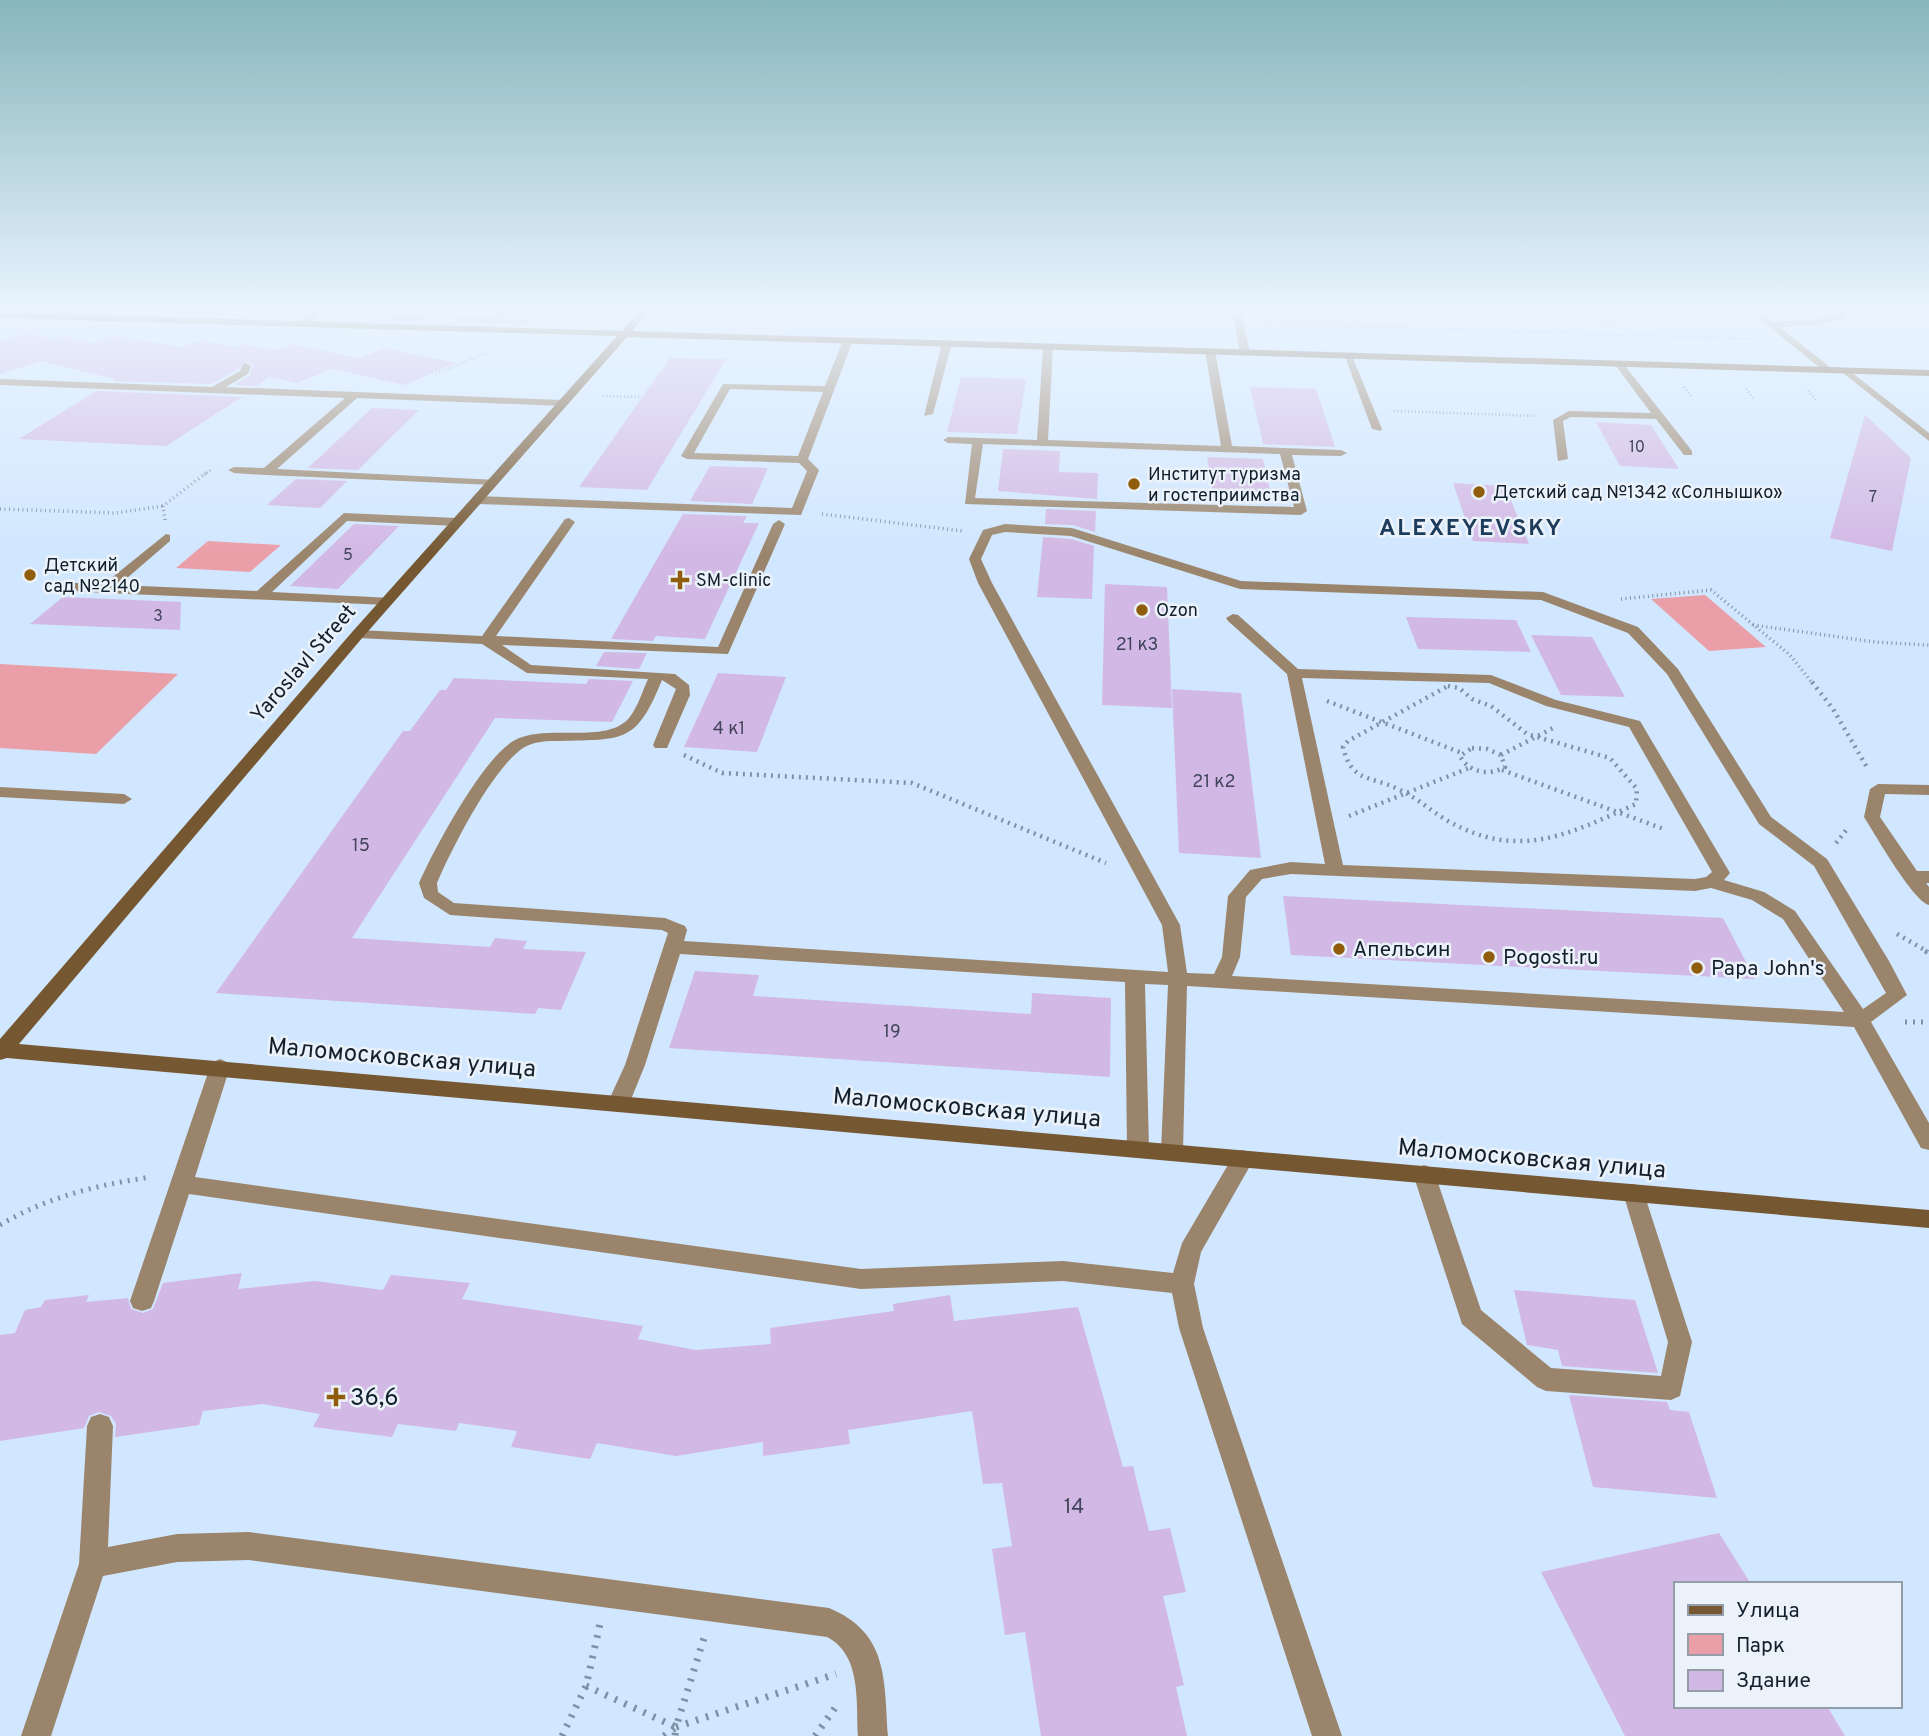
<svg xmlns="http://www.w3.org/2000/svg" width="1929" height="1736" viewBox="0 0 1929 1736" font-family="Overpass,sans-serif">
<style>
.green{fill:#ea9ea8}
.building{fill:#d2b8e4}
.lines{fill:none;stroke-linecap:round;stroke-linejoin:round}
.path-far4{stroke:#7f91a5;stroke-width:2.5;stroke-dasharray:1 2.5;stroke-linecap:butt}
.path-far3{stroke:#7f91a5;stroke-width:3.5;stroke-dasharray:1 3.5;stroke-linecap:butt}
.path-far2{stroke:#7f91a5;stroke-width:4.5;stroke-dasharray:2 5;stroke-linecap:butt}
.path-far1{stroke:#7f91a5;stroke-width:5;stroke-dasharray:2 6;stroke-linecap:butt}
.path{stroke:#7f91a5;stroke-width:7;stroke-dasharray:2.5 8;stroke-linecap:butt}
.lane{fill:#9a856c;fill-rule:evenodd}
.secondary{fill:#755732;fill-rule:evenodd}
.poi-dot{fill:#905d0d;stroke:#ebf2fa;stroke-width:2.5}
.labels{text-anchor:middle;stroke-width:5;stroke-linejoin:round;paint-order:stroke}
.far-number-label{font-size:16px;fill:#42455b}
.far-poi-label{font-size:18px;fill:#121f2d;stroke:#ebf2fa;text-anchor:start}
.number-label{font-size:18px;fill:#42455b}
.street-label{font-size:21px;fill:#121f2d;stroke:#ebf2fa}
.poi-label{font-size:21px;fill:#121f2d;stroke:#ebf2fa;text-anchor:start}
.near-number-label{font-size:21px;fill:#42455b}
.far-district-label{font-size:23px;font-weight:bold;letter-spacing:2px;fill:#1d3b5b;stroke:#ebf2fa}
.near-street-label{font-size:24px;fill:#121f2d;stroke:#ebf2fa}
.near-poi-label{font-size:24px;fill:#121f2d;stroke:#ebf2fa;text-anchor:start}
</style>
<rect width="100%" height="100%" fill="#d1e7ff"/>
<g class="green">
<path d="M 76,311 L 270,311 L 299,312 L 291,317 Z"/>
<path d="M 359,311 L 424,315 L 434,319 L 413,321 L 334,316 Z"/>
<path d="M 468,315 L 534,321 L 518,325 L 448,319 Z"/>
<path d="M 208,541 L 281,545 L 250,572 L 176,568 Z"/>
<path d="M 1705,595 L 1766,647 L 1709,651 L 1651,599 Z"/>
<path d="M 0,664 L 178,674 L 96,754 L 0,748 Z"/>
</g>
<g class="building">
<path d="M 27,333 L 54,339 L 64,336 L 95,343 L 114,336 L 183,347 L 201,340 L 234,347 L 245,344 L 275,350 L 293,344 L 359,358 L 297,383 L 269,377 L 257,386 L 235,385 L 250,375 L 253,365 L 245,361 L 238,369 L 211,384 L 113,381 L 115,379 L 41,361 L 0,374 L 0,341 Z"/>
<path d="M 385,348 L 456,363 L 405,385 L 333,369 Z"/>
<path d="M 670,358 L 726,359 L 647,490 L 579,487 Z"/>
<path d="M 961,377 L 1026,379 L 1017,434 L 947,432 Z"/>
<path d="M 1250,387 L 1316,389 L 1335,447 L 1263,444 Z"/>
<path d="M 96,391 L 242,397 L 166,446 L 19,439 Z"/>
<path d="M 372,408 L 419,410 L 358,470 L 308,468 Z"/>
<path d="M 1865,415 L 1911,458 L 1892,551 L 1830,538 Z"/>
<path d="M 1596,422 L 1651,425 L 1679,469 L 1620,466 Z"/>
<path d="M 1003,449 L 1060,451 L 1059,472 L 1098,473 L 1097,499 L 998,491 Z"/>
<path d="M 1207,457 L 1263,459 L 1272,500 L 1214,498 Z"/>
<path d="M 710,466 L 768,468 L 752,504 L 690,501 Z"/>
<path d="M 296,479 L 347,481 L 320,508 L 267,505 Z"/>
<path d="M 1453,483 L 1505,486 L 1529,544 L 1473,541 Z"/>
<path d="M 1046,509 L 1096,511 L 1095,532 L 1073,525 L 1045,524 Z"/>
<path d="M 683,514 L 747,516 L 743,523 L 759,523 L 705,639 L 656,636 L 653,641 L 611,639 Z"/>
<path d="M 354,524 L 399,526 L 338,589 L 290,586 Z"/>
<path d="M 1043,537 L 1071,539 L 1094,546 L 1092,599 L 1037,597 Z"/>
<path d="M 1105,584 L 1167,587 L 1172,708 L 1102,705 Z"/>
<path d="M 63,597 L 181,602 L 180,630 L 30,624 Z"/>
<path d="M 1406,617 L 1516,620 L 1531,652 L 1418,649 Z"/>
<path d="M 1531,635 L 1592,637 L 1625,697 L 1561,695 Z"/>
<path d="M 604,652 L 647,653 L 639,669 L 596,666 Z"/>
<path d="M 718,673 L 786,677 L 757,752 L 684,747 Z"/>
<path d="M 454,678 L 586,684 L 589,679 L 633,681 L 612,722 L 495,718 L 352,938 L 490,947 L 495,938 L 527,941 L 523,949 L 586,952 L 561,1010 L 538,1008 L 535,1014 L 216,993 L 403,731 L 410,731 L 440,690 L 446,690 Z"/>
<path d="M 1172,689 L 1241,693 L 1261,858 L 1179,853 Z"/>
<path d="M 1283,896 L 1723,918 L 1755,979 L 1291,955 Z"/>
<path d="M 695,971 L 759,975 L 753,996 L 1031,1014 L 1032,993 L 1111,998 L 1110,1077 L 669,1048 Z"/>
<path d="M 242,1273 L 238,1289 L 315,1281 L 383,1290 L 391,1275 L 470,1283 L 462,1299 L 643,1326 L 638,1339 L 696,1350 L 771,1344 L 770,1328 L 894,1311 L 893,1304 L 950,1295 L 954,1321 L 1078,1307 L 1123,1467 L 1133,1466 L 1149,1531 L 1170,1528 L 1186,1592 L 1163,1596 L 1184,1685 L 1176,1687 L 1187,1736 L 1041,1736 L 1025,1632 L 1005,1635 L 992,1549 L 1012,1546 L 1002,1483 L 983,1484 L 972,1411 L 848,1430 L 850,1444 L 763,1456 L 763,1442 L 676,1456 L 597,1443 L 590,1459 L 511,1447 L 517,1431 L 459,1423 L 456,1431 L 398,1424 L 392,1437 L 313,1427 L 320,1414 L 263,1404 L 203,1411 L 199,1425 L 115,1437 L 116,1424 L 111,1416 L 99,1412 L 89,1416 L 84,1428 L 0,1441 L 0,1335 L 15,1333 L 25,1310 L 41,1307 L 45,1300 L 89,1295 L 86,1302 L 128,1298 L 131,1309 L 143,1313 L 153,1309 L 163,1283 Z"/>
<path d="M 1514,1290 L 1635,1300 L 1658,1373 L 1562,1366 L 1558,1350 L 1527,1345 Z"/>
<path d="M 1569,1395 L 1667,1402 L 1670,1410 L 1689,1412 L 1717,1498 L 1593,1487 Z"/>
<path d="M 1719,1533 L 1751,1584 L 1675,1584 L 1675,1706 L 1827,1706 L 1845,1736 L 1625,1736 L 1541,1572 Z"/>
</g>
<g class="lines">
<g class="path-far4">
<path d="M 1568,311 L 1637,333"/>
<path d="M 1263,323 L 1754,339"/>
<path d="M 1048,325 L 1049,311"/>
<path d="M 436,374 L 486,353"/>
<path d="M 1684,387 L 1692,397"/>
<path d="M 1746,389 L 1754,399"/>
<path d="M 1808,391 L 1817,401"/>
<path d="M 603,396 L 642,397"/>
<path d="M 1394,411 L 1536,416"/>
<path d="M 204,475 L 212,469"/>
</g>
<g class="path-far3">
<path d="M 0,509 L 116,513 L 163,506"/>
<path d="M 822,514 L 963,531"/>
<path d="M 165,520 L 163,506 L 206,473"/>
<path d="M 1621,599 L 1711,590 L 1790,655 L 1813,684"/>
<path d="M 1753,625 L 1875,642 L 1929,645"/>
</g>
<g class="path-far2">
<path d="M 1812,682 L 1833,709 L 1868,769"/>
<path d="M 1448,686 L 1459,688 L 1472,699 L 1491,706 L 1527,734 L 1610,758 L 1637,789 L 1636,804 C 1569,834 1519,861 1448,821 C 1431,811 1416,797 1398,789 C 1369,775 1352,783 1343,747 L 1348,741 Z"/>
<path d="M 1327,701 L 1462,753"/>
<path d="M 1472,748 L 1487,749 L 1501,755 L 1505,767 C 1489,776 1469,773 1460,756 Z"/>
<path d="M 684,755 L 722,773 L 912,783 L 1106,863"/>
<path d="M 1501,755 L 1553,728"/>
<path d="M 1502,770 L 1664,829"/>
<path d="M 1349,816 L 1469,768"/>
<path d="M 1836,843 L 1848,828"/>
<path d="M 1897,934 L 1928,952"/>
</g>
<g class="path-far1">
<path d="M 1925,951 L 1929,953"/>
<path d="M 1905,1022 L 1929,1022"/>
<path d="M 0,1225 C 47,1197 97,1185 151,1177"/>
</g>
<g class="path">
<path d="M 586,1686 L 676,1727 L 704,1638"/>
<path d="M 676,1727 L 836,1674"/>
<path d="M 562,1736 L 586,1686 L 600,1624"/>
<path d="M 664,1736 L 676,1727 L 675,1736"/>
<path d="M 815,1736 L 837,1705"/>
</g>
<g class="lane">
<path d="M 314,311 L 323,311 L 304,327 L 298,327 L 298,323 Z"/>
<path d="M 501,311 L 510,311 L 501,319 L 496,316 Z"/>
<path d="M 1161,311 L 1241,311 L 1250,353 L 1245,356 L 1240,353 L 1233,316 L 1165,314 Z"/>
<path d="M 1750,311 L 1759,311 L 1773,322 L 1817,319 L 1838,314 L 1840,311 L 1848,311 L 1845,318 L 1817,325 L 1780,327 L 1831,368 L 1831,372 L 1825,372 Z"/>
<path d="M 848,337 L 853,340 L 808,459 L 819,470 L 801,515 L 477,504 L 471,500 L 477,496 L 792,508 L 807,471 L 799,463 L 687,459 L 681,456 L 723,384 L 825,386 L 843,340 ZM 730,389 L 823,392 L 798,456 L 694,453 Z"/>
<path d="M 947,340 L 952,343 L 933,414 L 924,416 L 942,343 Z"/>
<path d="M 1048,344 L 1053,347 L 1048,440 L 1221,446 L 1205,351 L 1210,348 L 1215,351 L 1232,446 L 1341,450 L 1347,453 L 1341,456 L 1292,455 L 1307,511 L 1301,515 L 965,504 L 972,444 L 948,443 L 943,440 L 948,437 L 1037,440 L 1043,347 ZM 983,444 L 1280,454 L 1294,507 L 975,498 Z"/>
<path d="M 1344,354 L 1352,356 L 1382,429 L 1381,431 L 1372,429 Z"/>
<path d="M 1616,362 L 1622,362 L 1692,451 L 1692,455 L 1684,455 L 1656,419 L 1571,417 L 1563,421 L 1568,459 L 1558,461 L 1553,420 L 1569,411 L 1651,413 L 1616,366 Z"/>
<path d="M 246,363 L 251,366 L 248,374 L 226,387 L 563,400 L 568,403 L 563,406 L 357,398 L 277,469 L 497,480 L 499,482 L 493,485 L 266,475 L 234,473 L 228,470 L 234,467 L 264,468 L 345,398 L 0,385 L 0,379 L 212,387 L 240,371 L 243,364 Z"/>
<path d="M 1846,368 L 1929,433 L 1929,441 L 1843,373 L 1841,371 Z"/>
<path d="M 344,513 L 457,518 L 463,522 L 457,526 L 347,521 L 272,592 L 392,598 L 392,604 L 387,605 L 106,593 L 75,591 L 68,587 L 75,583 L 104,584 L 166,534 L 170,535 L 170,541 L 119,585 L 257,591 Z"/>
<path d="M 569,518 L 575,522 L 496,636 L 718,647 L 773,524 L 779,520 L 785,524 L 728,654 L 502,645 L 531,665 L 675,674 L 689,685 L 690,695 L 667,748 L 655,748 L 653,745 L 676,689 L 662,680 C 636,744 624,739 560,741 C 547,741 534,741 523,748 C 492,769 452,848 437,883 L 438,892 L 454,903 L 665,918 L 685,926 L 687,930 L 684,941 L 1168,972 L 1162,925 L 978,583 L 969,559 L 983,530 L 1005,524 L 1072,528 L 1241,581 L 1543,592 L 1638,627 L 1678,669 L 1771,817 L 1827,859 L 1889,961 L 1907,995 L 1871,1022 L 1929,1123 L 1929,1150 L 1921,1148 L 1854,1027 L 1187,986 L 1183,1152 L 1180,1158 L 1172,1161 L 1164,1158 L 1161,1152 L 1168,985 L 1145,984 L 1149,1149 L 1146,1155 L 1138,1158 L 1130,1155 L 1127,1149 L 1125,982 L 680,954 L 645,1065 L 630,1102 L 626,1108 L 619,1110 L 612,1108 L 608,1102 L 625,1065 L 668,933 L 662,930 L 450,915 L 424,898 L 419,883 C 434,849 483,757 515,740 C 547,723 606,745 629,718 C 638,707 642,692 648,679 L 527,673 L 482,644 L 358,638 L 351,634 L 358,630 L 482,636 L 565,519 ZM 1005,532 L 1071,536 L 1240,589 L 1541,600 L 1628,633 L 1667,674 L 1759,824 L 1814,866 L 1886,993 L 1863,1009 L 1795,911 L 1764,892 L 1724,880 L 1730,873 L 1640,721 L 1556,700 L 1491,675 L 1298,669 L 1238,615 L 1233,614 L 1226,618 L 1228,621 L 1287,674 L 1325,864 L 1291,862 L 1250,870 L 1228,896 L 1222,957 L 1214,974 L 1187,973 L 1180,925 L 992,583 L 981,559 L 992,535 ZM 1302,678 L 1489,683 L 1546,706 L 1629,727 L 1712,872 L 1706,877 L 1695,879 L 1343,865 ZM 1291,874 L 1695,891 L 1711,888 L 1752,900 L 1783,919 L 1844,1012 L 1232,976 L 1240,957 L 1246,897 L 1262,879 Z"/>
<path d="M 1878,784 L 1929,785 L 1929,795 L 1885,794 L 1880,817 L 1917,871 L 1929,871 L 1929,883 L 1926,883 L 1929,887 L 1929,905 C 1913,901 1875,834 1864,817 L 1870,789 Z"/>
<path d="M 0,787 L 124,794 L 132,799 L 124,804 L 0,797 Z"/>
<path d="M 220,1059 L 227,1062 L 230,1067 L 195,1177 L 861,1269 L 1063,1261 L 1173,1273 L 1182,1243 L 1235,1153 L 1243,1150 L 1251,1153 L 1254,1159 L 1201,1252 L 1194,1284 L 1203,1328 L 1342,1736 L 1312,1736 L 1179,1328 L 1172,1293 L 1063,1281 L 861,1289 L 189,1194 L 154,1301 L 151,1308 L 142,1311 L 133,1308 L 130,1301 L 210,1067 L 213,1062 Z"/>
<path d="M 1424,1165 L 1432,1168 L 1435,1174 L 1481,1310 L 1551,1368 L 1661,1376 L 1668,1342 L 1623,1193 L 1626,1187 L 1634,1184 L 1642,1187 L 1692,1342 L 1680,1396 L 1671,1400 L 1546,1391 L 1537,1387 L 1462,1324 L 1413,1174 L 1416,1168 Z"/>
<path d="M 100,1414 L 109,1417 L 113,1426 L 108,1547 L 177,1534 L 249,1532 L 829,1608 C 889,1633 884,1680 888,1736 L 858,1736 C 856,1703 862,1655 827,1637 L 249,1560 L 177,1562 L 103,1576 L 51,1736 L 21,1736 L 79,1564 L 87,1426 L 91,1417 Z"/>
</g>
<path class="secondary" d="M 640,311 L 649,311 L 632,331 L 1929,370 L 1929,376 L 627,337 L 363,637 L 19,1044 L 1929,1210 L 1929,1228 L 7,1058 L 0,1060 L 0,1039 L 353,631 L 617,336 L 0,318 L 0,312 L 622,331 Z"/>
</g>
<linearGradient id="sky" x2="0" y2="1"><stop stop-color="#87b6bb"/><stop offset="0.56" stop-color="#eaf4ff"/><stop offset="1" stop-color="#eaf4ff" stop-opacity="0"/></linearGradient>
<rect width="1929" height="554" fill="url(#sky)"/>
<g class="poi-dot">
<circle cx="1134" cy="484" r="7"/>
<circle cx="1479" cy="492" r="7"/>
<circle cx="30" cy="575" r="7"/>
<path d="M676.5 569.5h7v7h7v7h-7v7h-7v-7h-7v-7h7z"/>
<circle cx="1142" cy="610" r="7"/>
<circle cx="1339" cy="949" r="7"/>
<circle cx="1489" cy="957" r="7"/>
<circle cx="1697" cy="968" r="7"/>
<path d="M332.5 1386.5h7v7h7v7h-7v7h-7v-7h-7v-7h7z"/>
</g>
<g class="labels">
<g class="far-number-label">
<text x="1637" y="452">10</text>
<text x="1873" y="502">7</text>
<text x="348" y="560">5</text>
<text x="158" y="621">3</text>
</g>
<g class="far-poi-label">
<text x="1148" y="480">Институт туризма<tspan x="1148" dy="21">и гостеприимства</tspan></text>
<text x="1493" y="498">Детский сад №1342 «Солнышко»</text>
<text x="44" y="571">Детский<tspan x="44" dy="21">сад №2140</tspan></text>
<text x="696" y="586">SM-clinic</text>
<text x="1156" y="616">Ozon</text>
</g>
<g class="number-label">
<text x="1137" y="650">21 к3</text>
<text x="729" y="734">4 к1</text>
<text x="1214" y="787">21 к2</text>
<text x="361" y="851">15</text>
<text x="892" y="1037">19</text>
</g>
<g class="street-label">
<text transform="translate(303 663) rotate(-49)" y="7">Yaroslavl Street</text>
</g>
<g class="poi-label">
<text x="1353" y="956">Апельсин</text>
<text x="1503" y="964">Pogosti.ru</text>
<text x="1711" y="975">Papa John's</text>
</g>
<g class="near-number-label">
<text x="1074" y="1513">14</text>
</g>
<g class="far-district-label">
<text x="1471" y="535">ALEXEYEVSKY</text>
</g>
<g class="near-street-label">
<text transform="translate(402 1057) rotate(5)" y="8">Маломосковская улица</text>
<text transform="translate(967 1107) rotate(5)" y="8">Маломосковская улица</text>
<text transform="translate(1532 1158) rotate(5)" y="8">Маломосковская улица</text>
</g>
<g class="near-poi-label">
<text x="350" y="1405">36,6</text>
</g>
</g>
<rect x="1674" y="1582" width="228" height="126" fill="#ebf2fa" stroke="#949ea8" stroke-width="2"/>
<rect x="1688" y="1605" width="35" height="10" fill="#755732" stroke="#949ea8" stroke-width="2"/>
<text x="1736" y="1617" font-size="21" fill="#121f2d">Улица</text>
<rect x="1688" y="1634" width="35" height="21" fill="#ea9ea8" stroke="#949ea8" stroke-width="2"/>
<text x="1736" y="1652" font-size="21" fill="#121f2d">Парк</text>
<rect x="1688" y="1670" width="35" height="21" fill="#d2b8e4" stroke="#949ea8" stroke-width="2"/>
<text x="1736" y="1687" font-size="21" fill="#121f2d">Здание</text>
</svg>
